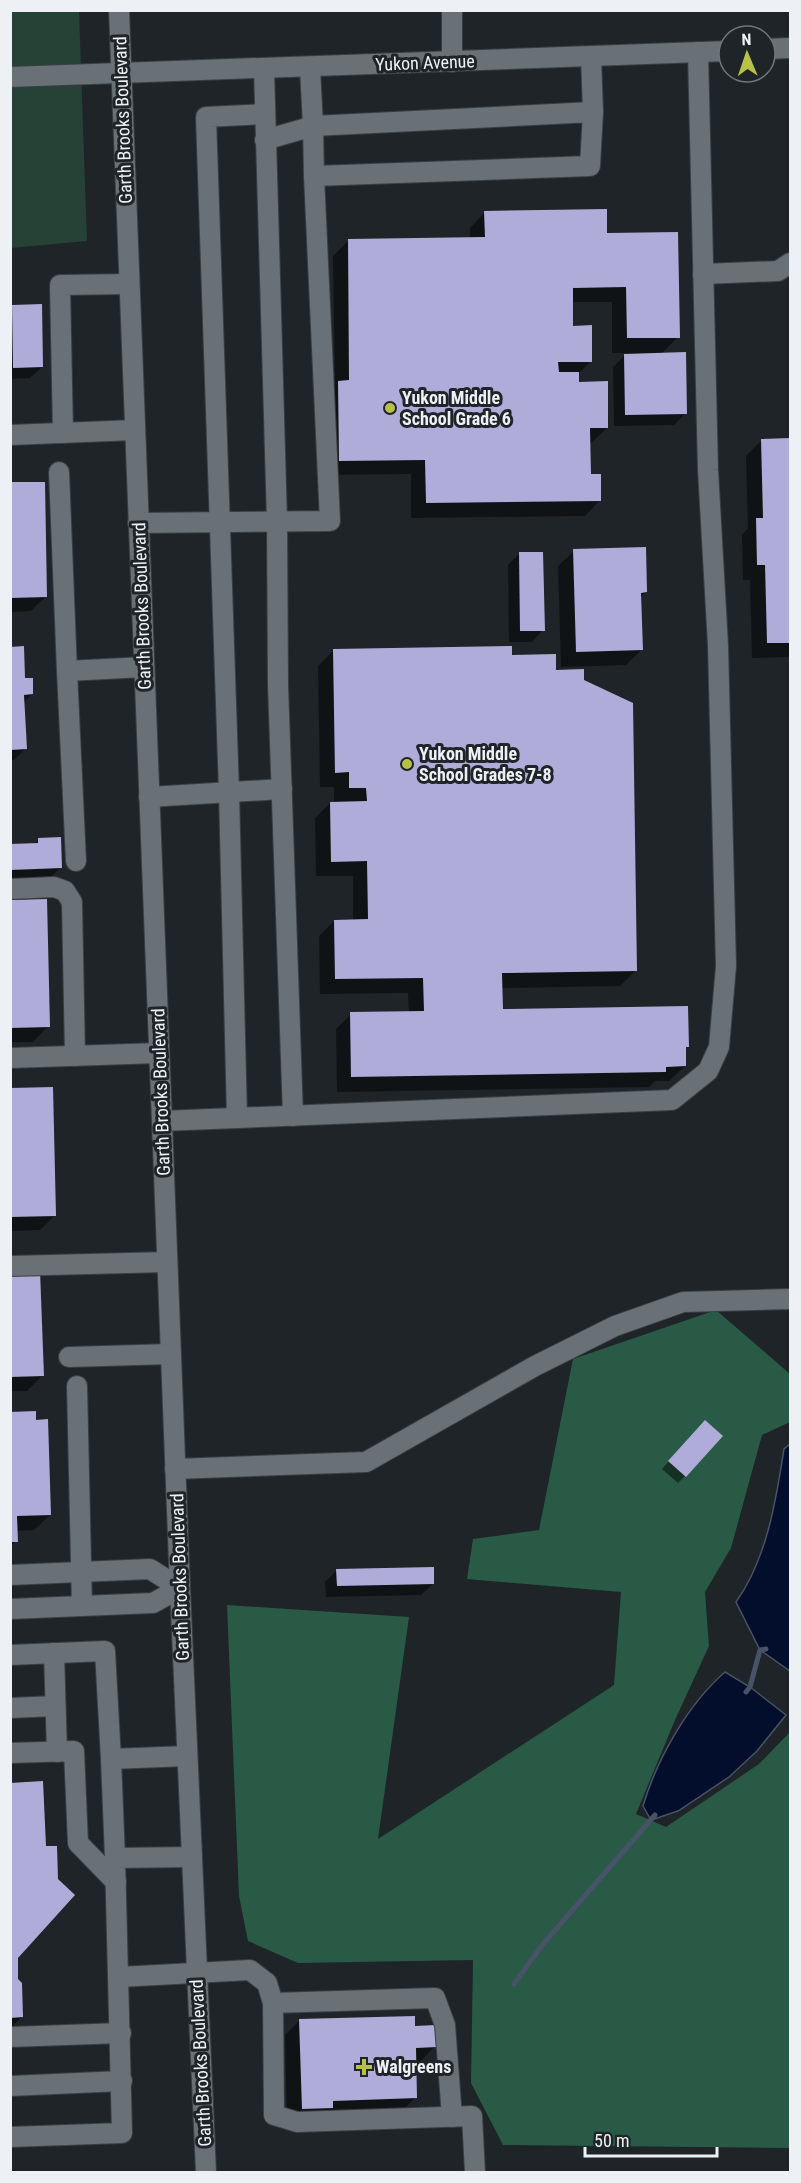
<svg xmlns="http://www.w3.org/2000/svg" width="801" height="2183" viewBox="0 0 801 2183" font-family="'Roboto Condensed',sans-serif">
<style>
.green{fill:#264135}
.forest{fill:#285a45}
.water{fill:#020e2c;stroke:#485268;stroke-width:1.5}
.shadow{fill:#0007}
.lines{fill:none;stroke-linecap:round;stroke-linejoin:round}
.stream{stroke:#485268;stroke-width:5}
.building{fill:#b0acd9}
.minor-casing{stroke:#3a3f43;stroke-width:22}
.minor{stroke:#697076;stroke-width:20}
.poi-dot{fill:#b7c148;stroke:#1e2428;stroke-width:2}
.labels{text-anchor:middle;stroke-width:6;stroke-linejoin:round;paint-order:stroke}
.street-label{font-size:18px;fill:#edf0f4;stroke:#1e2428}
.poi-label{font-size:18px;font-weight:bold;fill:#edf0f4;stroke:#1e2428;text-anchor:start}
</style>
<rect width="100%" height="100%" fill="#1e2428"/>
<path class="green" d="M 11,11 L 79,11 L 87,241 L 11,248 Z"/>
<path class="forest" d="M 716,1310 L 790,1374 L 790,1422 L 762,1435 L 731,1548 L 705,1592 L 709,1646 L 675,1720 L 636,1814 L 666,1827 L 759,1764 L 790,1732 L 790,2148 L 503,2145 L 471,2083 L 473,1960 L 298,1963 L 248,1941 L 239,1896 L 227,1605 L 409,1617 L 378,1839 L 614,1685 L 621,1592 L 467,1579 L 473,1539 L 539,1530 L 573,1359 Z"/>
<g class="water">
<path d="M 790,1444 L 790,1671 L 760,1650 L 736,1602 C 767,1559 776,1500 784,1449 Z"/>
<path d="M 725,1672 L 750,1687 L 786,1715 L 757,1751 L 729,1777 L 678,1811 L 651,1820 L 643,1806 C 657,1759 688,1704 725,1672 Z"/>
</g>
<g class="shadow">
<path d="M 485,212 L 605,234 L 678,337 L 661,354 L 686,413 L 674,425 L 614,426 L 613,367 L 627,353 L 612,353 L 612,302 L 572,302 L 572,327 L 591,361 L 578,374 L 578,383 L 607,428 L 591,443 L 589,443 L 589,475 L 600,500 L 585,516 L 411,518 L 411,474 L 324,475 L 323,398 L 335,386 L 333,256 L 348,241 L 470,239 L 470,228 Z"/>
<path d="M 13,306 L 42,367 L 30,378 L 10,379 L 10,309 Z"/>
<path d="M 762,440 L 790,440 L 790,657 L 752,658 L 750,580 L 743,580 L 742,535 L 748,528 L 746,456 Z"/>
<path d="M 10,484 L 46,596 L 31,611 L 10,612 Z"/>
<path d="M 574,551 L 646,592 L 640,598 L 641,650 L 626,665 L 561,667 L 558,566 Z"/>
<path d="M 519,554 L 543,630 L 532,642 L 509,642 L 508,565 Z"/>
<path d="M 10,648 L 24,680 L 32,694 L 23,703 L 25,749 L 14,760 L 10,760 Z"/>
<path d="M 333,651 L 511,656 L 583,681 L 635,971 L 620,986 L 501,988 L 501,1010 L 687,1046 L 685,1049 L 685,1066 L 669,1081 L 655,1081 L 649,1087 L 337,1092 L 336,1029 L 351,1014 L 409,1013 L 408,993 L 320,994 L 319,936 L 334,921 L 353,921 L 353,876 L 316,876 L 315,818 L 330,803 L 334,803 L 334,787 L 320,787 L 318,666 Z"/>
<path d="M 39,840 L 60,868 L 49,879 L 10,881 L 10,846 L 33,845 Z"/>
<path d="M 10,902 L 48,1026 L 33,1042 L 10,1042 Z"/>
<path d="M 10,1090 L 55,1215 L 40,1230 L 10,1231 Z"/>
<path d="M 10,1274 L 43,1375 L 27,1391 L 10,1391 Z"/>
<path d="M 10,1406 L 11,1414 L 50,1515 L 34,1530 L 16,1531 L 16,1541 L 10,1547 Z"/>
<path d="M 697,1429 L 685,1476 L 678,1483 L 662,1469 Z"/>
<path d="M 337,1570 L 433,1584 L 421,1595 L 326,1597 L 325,1582 Z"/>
<path d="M 10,1784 L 17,1980 L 22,2017 L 10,2028 Z"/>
<path d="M 300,2020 L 435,2046 L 420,2062 L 415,2062 L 416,2097 L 400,2113 L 287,2124 L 285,2035 Z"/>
</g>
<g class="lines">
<g class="stream">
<path d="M 746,1692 L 750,1687 L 760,1650 L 766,1649"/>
<path d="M 514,1984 L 543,1944 L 655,1815"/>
</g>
</g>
<g class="building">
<path d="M 607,209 L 607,233 L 678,232 L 680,338 L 627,338 L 626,287 L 573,288 L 573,326 L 592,325 L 592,362 L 558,362 L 559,372 L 579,372 L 579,382 L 608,381 L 608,428 L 590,428 L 591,474 L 601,474 L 601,501 L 426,503 L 425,460 L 339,461 L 338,381 L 349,380 L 348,239 L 485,237 L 484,211 Z"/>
<path d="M 42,304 L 43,367 L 13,368 L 12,305 Z"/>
<path d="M 686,352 L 687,414 L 625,415 L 624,354 Z"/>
<path d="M 790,438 L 790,643 L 767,643 L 765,565 L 757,565 L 756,518 L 763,518 L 761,439 Z"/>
<path d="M 10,482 L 45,482 L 47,597 L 10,598 Z"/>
<path d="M 646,547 L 647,592 L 641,593 L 643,650 L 576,652 L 573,549 Z"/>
<path d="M 519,552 L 543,552 L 545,631 L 520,631 Z"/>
<path d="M 24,646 L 25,678 L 33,678 L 33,694 L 24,695 L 27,749 L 10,750 L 10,647 Z"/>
<path d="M 512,646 L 512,655 L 556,654 L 556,670 L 584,669 L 584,680 L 633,703 L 637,971 L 502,973 L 503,1009 L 688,1006 L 689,1047 L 686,1047 L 686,1066 L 666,1067 L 666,1072 L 351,1077 L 350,1012 L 424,1011 L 423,978 L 335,979 L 334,920 L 368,919 L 367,861 L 331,862 L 330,802 L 367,801 L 366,788 L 349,788 L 349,772 L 335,773 L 333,649 Z"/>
<path d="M 61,837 L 62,868 L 10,870 L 10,844 L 38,843 L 38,838 Z"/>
<path d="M 47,899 L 50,1027 L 10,1028 L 10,900 Z"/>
<path d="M 53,1087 L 56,1216 L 10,1217 L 10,1088 Z"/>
<path d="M 40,1271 L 44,1376 L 10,1377 L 10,1272 Z"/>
<path d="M 36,1411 L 36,1420 L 48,1419 L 51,1515 L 17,1516 L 18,1542 L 10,1542 L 10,1412 Z"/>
<path d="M 705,1420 L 723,1436 L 686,1477 L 668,1461 Z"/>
<path d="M 434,1567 L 434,1584 L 337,1586 L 336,1569 Z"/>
<path d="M 43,1781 L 46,1846 L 57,1846 L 58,1879 L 75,1895 L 18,1958 L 18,1979 L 22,1983 L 23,2017 L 10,2018 L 10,1783 Z"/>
<path d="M 415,2016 L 415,2026 L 436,2025 L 437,2047 L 416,2048 L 417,2098 L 333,2101 L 333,2108 L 302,2109 L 299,2019 Z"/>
</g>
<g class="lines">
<g class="minor-casing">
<g id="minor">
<path d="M 119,10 L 180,1588 L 206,2172"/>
<path d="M 452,10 L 452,62"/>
<path d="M 765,49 L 790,48"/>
<path d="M 591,57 L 593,112"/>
<path d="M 310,68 L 313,126 L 593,112 L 590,166 L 314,176"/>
<path d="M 264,69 L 277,521 L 278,685 L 293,1116"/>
<path d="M 10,77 L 729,51"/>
<path d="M 703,274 L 778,271 L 790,263"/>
<path d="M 63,433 L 60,285 L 129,284"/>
<path d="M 10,435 L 135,430"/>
<path d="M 59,472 L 67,671 L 144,667"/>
<path d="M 138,523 L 330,521 L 314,176 L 313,126 L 265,140"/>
<path d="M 67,671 L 76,861"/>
<path d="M 149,797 L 282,789"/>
<path d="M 10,889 L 54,887 L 65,891 L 72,902 L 75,1056"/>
<path d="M 10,1058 L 159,1053"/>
<path d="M 237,1118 L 229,792 L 206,117 L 264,114"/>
<path d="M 162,1121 L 672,1100 L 708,1071 L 719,1047 L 726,966 L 718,645 L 708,470 L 698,52"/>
<path d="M 10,1266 L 167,1262"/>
<path d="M 69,1357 L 171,1354"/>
<path d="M 77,1386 L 82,1606"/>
<path d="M 175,1469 L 366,1462 L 535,1366 L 615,1326 L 683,1302 L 790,1299"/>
<path d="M 10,1575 L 150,1569 L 180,1588 L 153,1603 L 10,1609"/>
<path d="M 54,1653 L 57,1752"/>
<path d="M 10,1655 L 105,1651 L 111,1759 L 187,1756"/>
<path d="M 10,1708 L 55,1706"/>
<path d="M 10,1753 L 74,1751 L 78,1843 L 116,1882"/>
<path d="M 111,1759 L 115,1858"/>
<path d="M 119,1977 L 250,1970 L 267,1983 L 273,2003 L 274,2115 L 297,2122 L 472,2116 L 475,2172"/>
<path d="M 273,2003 L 435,1998 L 445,2025 L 452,2117"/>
<path d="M 10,2037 L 121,2033"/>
<path d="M 10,2086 L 122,2081"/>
<path d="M 10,2137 L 122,2133 L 115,1858 L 192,1857"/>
</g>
</g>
<use href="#minor" class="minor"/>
</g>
<g class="poi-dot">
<circle cx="390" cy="408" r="6"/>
<circle cx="407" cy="764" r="6"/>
<path d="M361 2058h6v6h6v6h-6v6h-6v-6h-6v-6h6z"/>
</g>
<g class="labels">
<g class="street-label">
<text transform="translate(425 63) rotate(-2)" y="6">Yukon Avenue</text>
<text transform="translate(123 120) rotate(-92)" y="6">Garth Brooks Boulevard</text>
<text transform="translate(142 606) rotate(-92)" y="6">Garth Brooks Boulevard</text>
<text transform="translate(161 1092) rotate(-92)" y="6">Garth Brooks Boulevard</text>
<text transform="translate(180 1577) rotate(-92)" y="6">Garth Brooks Boulevard</text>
<text transform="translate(201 2063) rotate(-93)" y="6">Garth Brooks Boulevard</text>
</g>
<g class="poi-label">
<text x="402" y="404">Yukon Middle<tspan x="402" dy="21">School Grade 6</tspan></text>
<text x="419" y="760">Yukon Middle<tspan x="419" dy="21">School Grades 7-8</tspan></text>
<text x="376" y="2073">Walgreens</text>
</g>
</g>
<rect width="801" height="2183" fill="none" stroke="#edf0f4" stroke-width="24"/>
<g transform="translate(747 54) rotate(358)"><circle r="28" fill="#1e2428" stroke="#71767a" stroke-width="1.5"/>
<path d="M0-4.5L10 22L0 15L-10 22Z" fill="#b7c148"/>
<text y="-9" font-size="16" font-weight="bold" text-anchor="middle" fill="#edf0f4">N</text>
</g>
<path d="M585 2147v9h132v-9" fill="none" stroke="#edf0f4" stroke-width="3"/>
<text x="594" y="2147" font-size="18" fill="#edf0f4" stroke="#1e2428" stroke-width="4.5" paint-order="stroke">50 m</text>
</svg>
